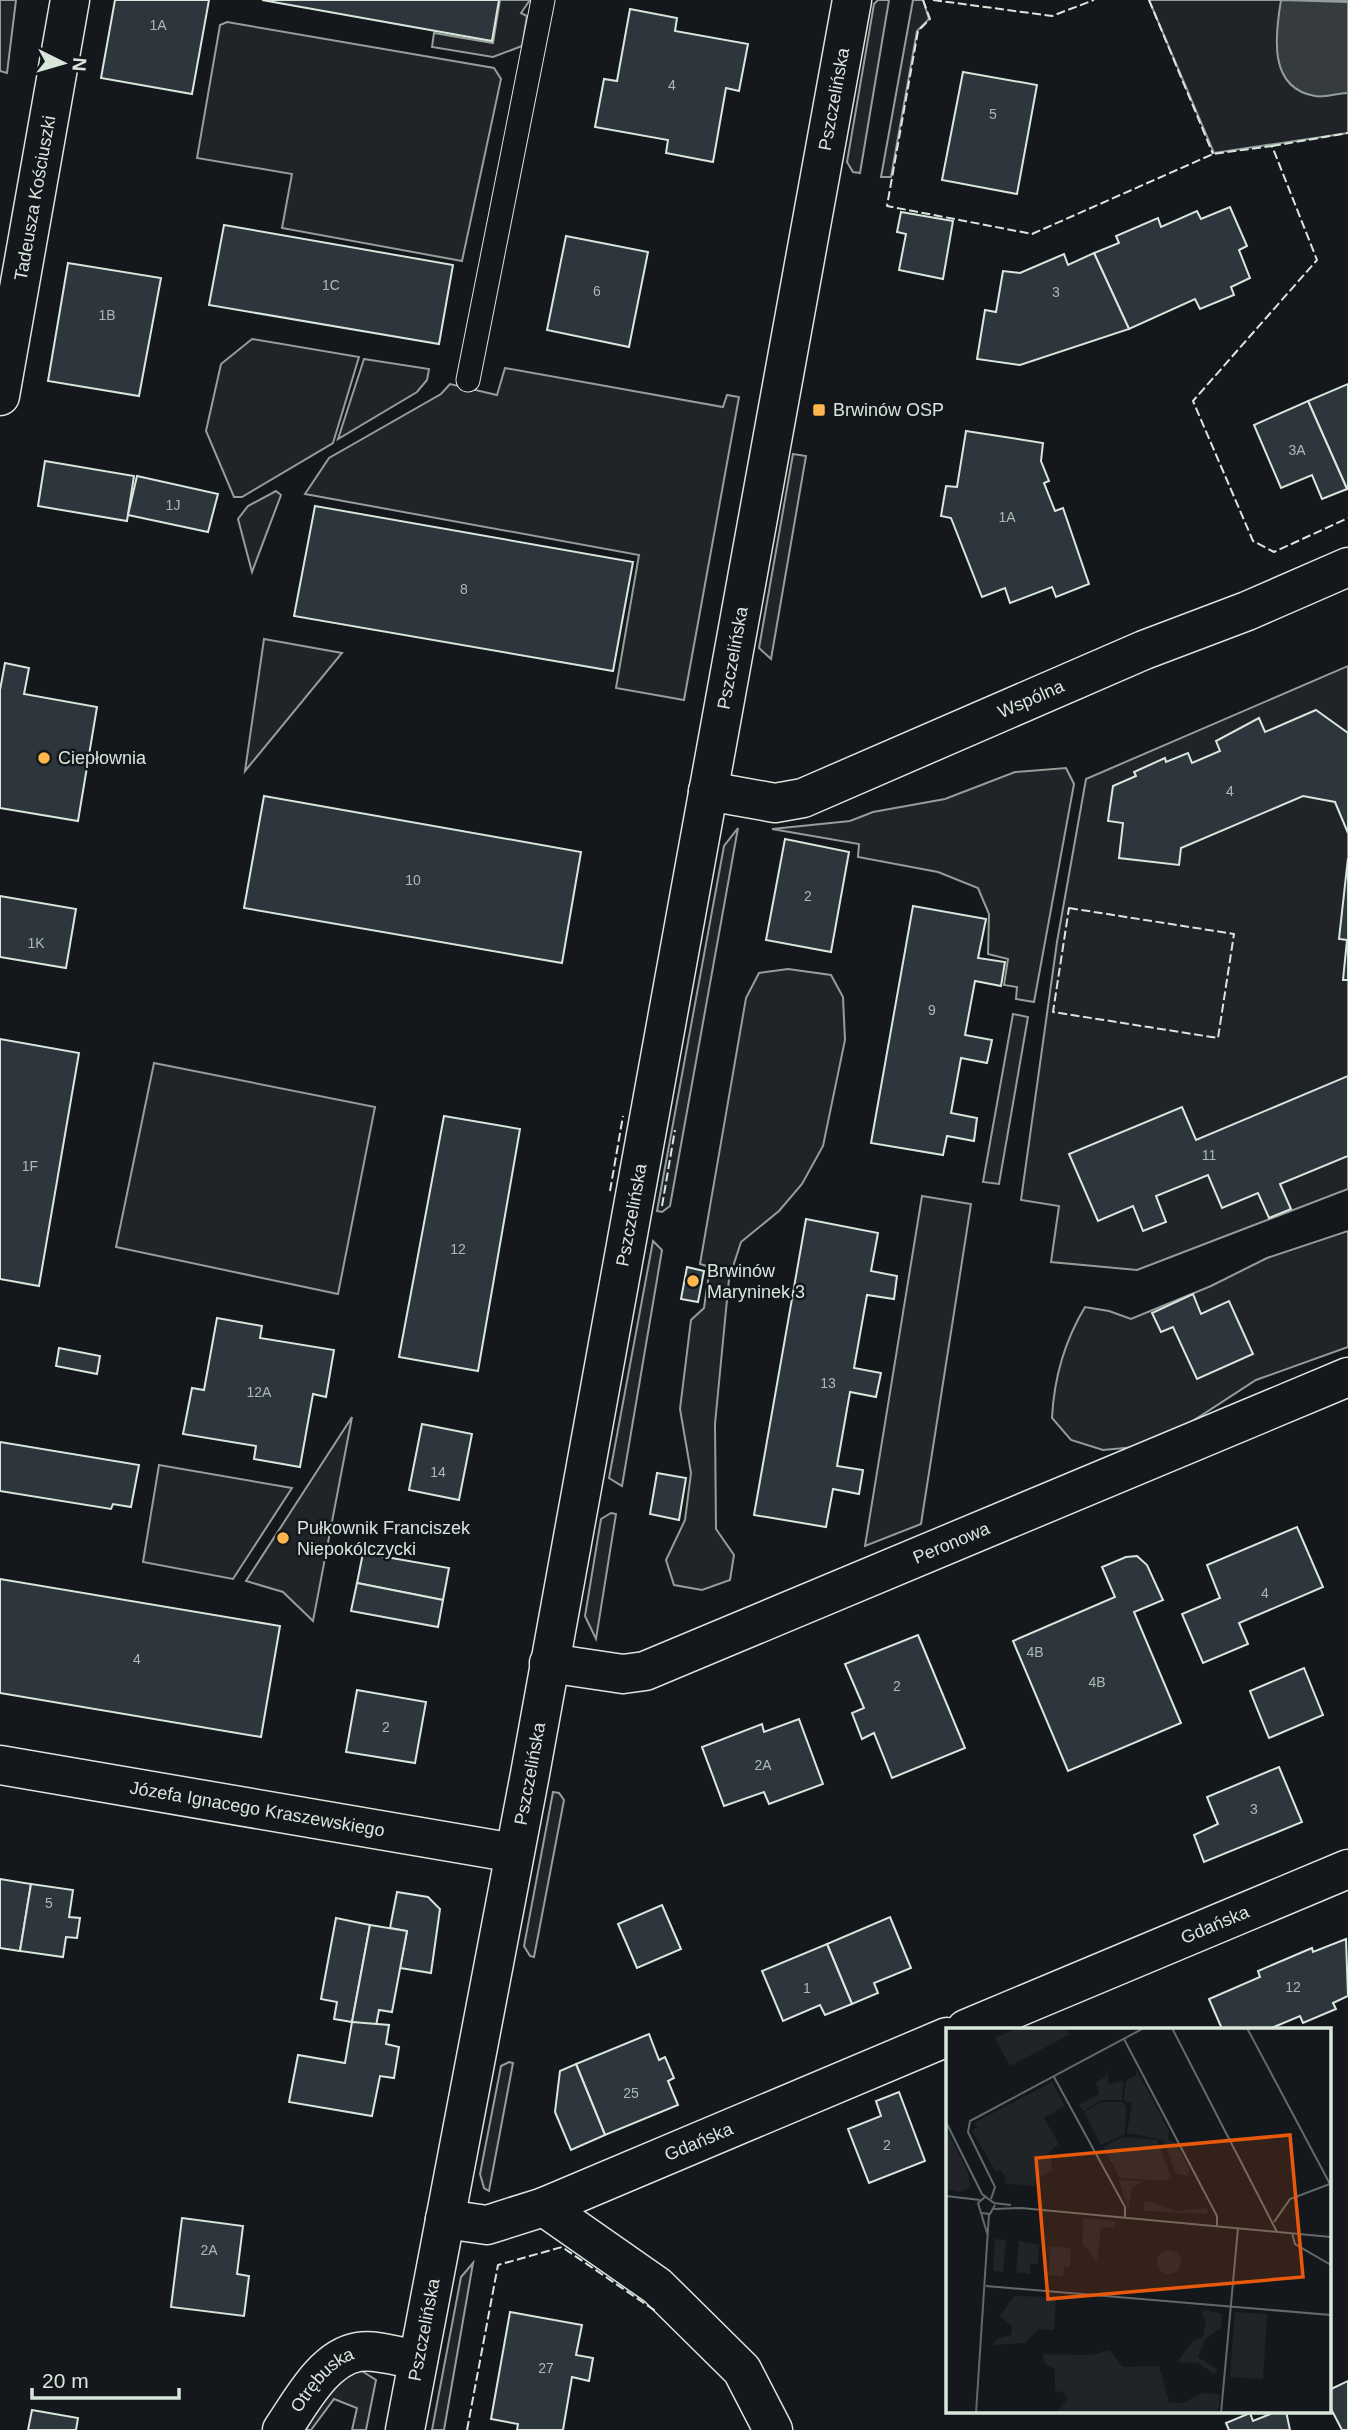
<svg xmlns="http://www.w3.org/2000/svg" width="1348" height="2430" viewBox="0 0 1348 2430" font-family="Arial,sans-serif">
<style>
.green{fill:#202428;stroke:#939e99;stroke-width:2}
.water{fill:#363b3e;stroke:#939e99;stroke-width:2}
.building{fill:#2c363c;stroke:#d8e6dc;stroke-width:2}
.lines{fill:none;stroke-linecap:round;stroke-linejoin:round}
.service-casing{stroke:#d8e6dc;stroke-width:25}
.minor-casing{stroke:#d8e6dc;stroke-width:41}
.secondary-casing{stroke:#d8e6dc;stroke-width:41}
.service{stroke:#14181c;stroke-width:23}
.minor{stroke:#14181c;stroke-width:38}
.secondary{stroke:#14181c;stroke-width:38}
.fence{stroke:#d8e6dc;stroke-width:2;stroke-dasharray:9 3.5;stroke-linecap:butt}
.poi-dot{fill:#ffb74d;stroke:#14181c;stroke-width:2.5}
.labels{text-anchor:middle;stroke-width:5;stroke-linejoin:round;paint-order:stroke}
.number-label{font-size:14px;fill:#adbab4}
.street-label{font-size:18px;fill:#d8e6dc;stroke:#14181c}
.poi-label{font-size:18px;fill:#d8e6dc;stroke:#14181c;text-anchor:start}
.inset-road{fill:none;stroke:#626a69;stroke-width:2}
.view{fill:#e8590c;fill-opacity:0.15;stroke:#e8590c;stroke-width:3.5}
.inset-edge{fill:none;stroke:#d8e6dc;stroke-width:3.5}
</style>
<rect width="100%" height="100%" fill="#14181c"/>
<g class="green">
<path d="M 0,0 L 16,0 L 7,73 L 0,71 Z"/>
<path d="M 500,0 L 530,0 L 521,13 L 527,16 L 522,46 L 493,57 L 432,47 L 434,33 L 493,43 Z"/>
<path d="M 878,0 L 889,0 L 860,173 L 853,172 L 847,162 L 874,4 Z"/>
<path d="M 913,0 L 923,0 L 929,19 L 917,31 L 891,177 L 881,177 Z"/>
<path d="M 1149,0 L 1348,0 L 1348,133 L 1214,153 Z"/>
<path d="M 227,22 L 494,68 L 501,79 L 462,261 L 282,228 L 292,174 L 197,158 L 220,25 Z"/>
<path d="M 252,339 L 359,357 L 333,443 L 242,497 L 234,497 L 206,431 L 221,364 Z"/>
<path d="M 364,359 L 429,369 L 427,380 L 417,392 L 338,439 Z"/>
<path d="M 505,368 L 723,407 L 727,395 L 739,397 L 684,700 L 616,688 L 639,555 L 305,494 L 329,458 L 441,394 L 450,384 L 497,395 Z"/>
<path d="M 793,454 L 806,456 L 771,659 L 759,648 Z"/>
<path d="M 276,491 L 281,495 L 252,572 L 238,519 L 248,506 Z"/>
<path d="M 264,639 L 342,653 L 245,771 Z"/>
<path d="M 1348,666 L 1348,1189 L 1137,1270 L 1051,1262 L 1059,1206 L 1021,1200 L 1057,942 L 1086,779 Z"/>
<path d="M 1066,768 L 1074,784 L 1034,1002 L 1016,999 L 1017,987 L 1004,985 L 1008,959 L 988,954 L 989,914 L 978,888 L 938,872 L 858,857 L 859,844 L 772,829 L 850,821 L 873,812 L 945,799 L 1015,772 Z"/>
<path d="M 738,828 L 670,1206 L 662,1212 L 657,1211 L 724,846 Z"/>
<path d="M 788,969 L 831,975 L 843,997 L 845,1040 L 823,1146 L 802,1184 L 779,1211 L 741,1242 L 729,1279 L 715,1424 L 716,1529 L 734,1555 L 730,1580 L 702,1590 L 674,1585 L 666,1560 L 685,1520 L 691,1473 L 680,1409 L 691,1320 L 704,1308 L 710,1267 L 700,1264 L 746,998 L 759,973 Z"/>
<path d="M 1013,1014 L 1028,1017 L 999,1184 L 983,1182 Z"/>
<path d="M 154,1063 L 375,1107 L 338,1294 L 116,1247 Z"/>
<path d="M 922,1196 L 971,1204 L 921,1524 L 865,1546 Z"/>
<path d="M 1348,1231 L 1348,1347 L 1256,1380 L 1188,1424 L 1136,1447 L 1103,1450 L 1071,1440 L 1052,1418 C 1054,1377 1064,1342 1085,1307 L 1109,1311 L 1131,1319 L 1211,1286 L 1267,1258 Z"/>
<path d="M 653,1241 L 662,1250 L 622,1486 L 609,1478 Z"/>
<path d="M 352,1417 L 313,1621 L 283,1592 L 246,1581 Z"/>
<path d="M 159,1465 L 292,1488 L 233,1579 L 143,1562 Z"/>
<path d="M 611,1513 L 616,1514 L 596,1639 L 585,1616 L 601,1519 Z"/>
<path d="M 553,1792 L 559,1793 L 564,1800 L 534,1957 L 530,1956 L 524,1946 Z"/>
<path d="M 509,2062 L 513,2063 L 489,2191 L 484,2188 L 480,2174 L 501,2066 Z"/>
<path d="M 473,2263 L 444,2430 L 432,2430 L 461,2277 Z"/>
<path d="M 354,2366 L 376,2380 L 366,2430 L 352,2430 L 357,2408 L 334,2399 L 311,2430 L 299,2430 Z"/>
</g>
<path class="water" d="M 1281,0 L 1348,2 L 1348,93 C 1337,93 1325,98 1315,96 C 1268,88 1275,36 1281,0 Z"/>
<g class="building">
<path d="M 115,0 L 209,0 L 192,94 L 101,78 Z"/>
<path d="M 262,0 L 499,0 L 492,41 Z"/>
<path d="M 630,9 L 677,18 L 675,31 L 748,44 L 739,91 L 726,88 L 713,162 L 666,153 L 668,140 L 595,127 L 604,79 L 617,81 Z"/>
<path d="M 963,72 L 1037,85 L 1017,194 L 942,180 Z"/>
<path d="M 1230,207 L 1247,246 L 1239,250 L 1250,278 L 1231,287 L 1234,295 L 1200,309 L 1195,299 L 1129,329 L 1094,253 L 1119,243 L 1116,236 L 1158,218 L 1161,227 L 1197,211 L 1201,219 Z"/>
<path d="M 901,212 L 953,221 L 943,279 L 899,270 L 906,234 L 897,232 Z"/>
<path d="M 224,225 L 453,265 L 439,344 L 209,305 Z"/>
<path d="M 566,236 L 648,252 L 629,347 L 547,330 Z"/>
<path d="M 1094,253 L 1129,329 L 1020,365 L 977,359 L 985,310 L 996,312 L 1003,271 L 1020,273 L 1064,254 L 1068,265 Z"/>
<path d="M 68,263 L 161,278 L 139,396 L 48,381 Z"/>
<path d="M 1348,384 L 1348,488 L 1347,489 L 1308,401 Z"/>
<path d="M 1308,401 L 1347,489 L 1322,499 L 1312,475 L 1281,488 L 1254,425 Z"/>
<path d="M 966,431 L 1043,443 L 1041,461 L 1049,481 L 1044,483 L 1055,511 L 1063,508 L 1089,584 L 1056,597 L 1052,587 L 1010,603 L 1005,588 L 982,597 L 951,518 L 941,516 L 946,486 L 957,487 Z"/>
<path d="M 45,461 L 134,476 L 127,521 L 38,506 Z"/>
<path d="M 137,476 L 218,494 L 208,532 L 128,515 Z"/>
<path d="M 315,506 L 633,562 L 613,671 L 294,616 Z"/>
<path d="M 5,663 L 29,668 L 24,694 L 97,707 L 78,821 L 0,808 L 0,690 Z"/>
<path d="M 1316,710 L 1348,733 L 1348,833 L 1335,802 L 1303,796 L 1181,848 L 1179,865 L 1119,858 L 1123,823 L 1108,821 L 1113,786 L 1136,776 L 1134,772 L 1165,758 L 1166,762 L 1188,753 L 1192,763 L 1220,751 L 1216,741 L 1259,718 L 1265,732 Z"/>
<path d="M 264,796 L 581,852 L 562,963 L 244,908 Z"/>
<path d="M 785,839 L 849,852 L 831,952 L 766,940 Z"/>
<path d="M 1348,858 L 1348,980 L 1343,980 L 1347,940 L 1339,939 Z"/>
<path d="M 0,896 L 76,909 L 66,968 L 0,957 Z"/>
<path d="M 913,906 L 986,919 L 978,958 L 1005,962 L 1001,986 L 975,981 L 965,1035 L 992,1040 L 987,1063 L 961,1058 L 951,1113 L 977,1118 L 974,1141 L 947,1136 L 943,1155 L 871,1143 Z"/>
<path d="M 0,1039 L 79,1053 L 39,1286 L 0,1279 Z"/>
<path d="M 1348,1076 L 1348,1156 L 1280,1184 L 1291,1209 L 1269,1218 L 1258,1193 L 1222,1208 L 1208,1175 L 1156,1196 L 1166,1222 L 1143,1231 L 1133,1206 L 1098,1221 L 1069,1154 L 1182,1107 L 1196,1140 Z"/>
<path d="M 444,1116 L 520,1129 L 478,1371 L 399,1357 Z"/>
<path d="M 806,1219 L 878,1233 L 871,1271 L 897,1276 L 894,1299 L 867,1295 L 854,1368 L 881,1373 L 876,1397 L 850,1392 L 837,1466 L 863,1470 L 859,1494 L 833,1489 L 826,1527 L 754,1515 Z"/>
<path d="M 687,1267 L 704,1271 L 698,1302 L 681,1299 Z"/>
<path d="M 1193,1294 L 1201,1314 L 1229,1301 L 1253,1354 L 1197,1379 L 1173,1327 L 1161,1332 L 1152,1313 Z"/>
<path d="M 217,1318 L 262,1326 L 260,1338 L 334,1350 L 326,1397 L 313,1394 L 300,1467 L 254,1459 L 256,1446 L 183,1434 L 192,1388 L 204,1390 Z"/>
<path d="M 59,1348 L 100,1356 L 97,1374 L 56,1366 Z"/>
<path d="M 422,1424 L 472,1434 L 459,1500 L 409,1490 Z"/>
<path d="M 0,1442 L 139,1465 L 131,1507 L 113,1504 L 111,1509 L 0,1491 Z"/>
<path d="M 657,1473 L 686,1478 L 679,1520 L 650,1514 Z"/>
<path d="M 1297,1527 L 1323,1587 L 1239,1623 L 1248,1644 L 1203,1663 L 1182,1614 L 1220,1598 L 1207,1565 Z"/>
<path d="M 363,1553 L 449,1568 L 443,1600 L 357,1583 Z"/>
<path d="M 1137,1556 L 1147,1565 L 1163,1600 L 1134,1612 L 1181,1723 L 1068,1771 L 1013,1641 L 1115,1597 L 1102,1567 L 1126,1557 Z"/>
<path d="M 0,1579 L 280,1626 L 261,1737 L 0,1693 Z"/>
<path d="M 357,1583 L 443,1600 L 438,1627 L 351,1611 Z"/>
<path d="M 918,1635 L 965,1748 L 892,1778 L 874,1733 L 862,1739 L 852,1713 L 864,1708 L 845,1664 Z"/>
<path d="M 1304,1668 L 1323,1715 L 1269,1738 L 1250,1691 Z"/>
<path d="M 357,1690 L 426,1702 L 415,1763 L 346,1752 Z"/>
<path d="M 799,1719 L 823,1784 L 769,1804 L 764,1792 L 724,1806 L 702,1747 L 762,1724 L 764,1732 Z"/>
<path d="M 1279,1767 L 1302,1822 L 1204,1862 L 1194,1835 L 1218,1824 L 1207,1797 Z"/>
<path d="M 0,1879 L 31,1884 L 20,1951 L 0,1948 Z"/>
<path d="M 31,1884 L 73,1890 L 69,1917 L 80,1918 L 77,1938 L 66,1937 L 63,1957 L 20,1951 Z"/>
<path d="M 397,1892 L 428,1897 L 440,1909 L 431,1973 L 400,1968 L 407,1931 L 390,1928 Z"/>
<path d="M 662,1905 L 681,1949 L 637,1968 L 618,1924 Z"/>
<path d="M 890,1917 L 911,1968 L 874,1983 L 878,1993 L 852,2004 L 827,1944 Z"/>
<path d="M 336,1918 L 370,1925 L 352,2022 L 334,2019 L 337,2002 L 321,1999 Z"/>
<path d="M 370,1925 L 407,1931 L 392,2012 L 379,2010 L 376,2026 L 352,2022 Z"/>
<path d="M 1346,1939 L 1348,1996 L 1333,2003 L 1336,2009 L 1303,2023 L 1300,2016 L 1269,2029 L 1222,2029 L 1209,1999 L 1260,1977 L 1258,1971 L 1312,1948 L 1313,1952 Z"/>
<path d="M 827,1944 L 852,2004 L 825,2015 L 820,2005 L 783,2021 L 762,1971 Z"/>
<path d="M 352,2022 L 389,2025 L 386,2044 L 399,2047 L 394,2078 L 380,2076 L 372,2116 L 289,2102 L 298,2055 L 345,2063 Z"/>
<path d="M 649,2034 L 659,2060 L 665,2057 L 674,2078 L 668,2081 L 678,2105 L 605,2135 L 576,2064 Z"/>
<path d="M 576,2064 L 605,2135 L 571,2150 L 555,2112 L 560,2071 Z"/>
<path d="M 899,2092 L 925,2161 L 869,2183 L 848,2129 L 881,2116 L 876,2101 Z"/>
<path d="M 182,2218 L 243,2226 L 237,2274 L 249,2276 L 244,2316 L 171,2307 Z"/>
<path d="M 510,2312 L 582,2325 L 576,2355 L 593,2358 L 589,2381 L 572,2377 L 563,2430 L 517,2430 L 518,2424 L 491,2419 Z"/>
<path d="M 1348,2381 L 1348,2430 L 1342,2430 L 1329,2405 L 1329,2390 Z"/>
<path d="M 32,2410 L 78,2418 L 76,2430 L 28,2430 Z"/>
<path d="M 1278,2411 L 1286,2411 L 1290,2430 L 1229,2430 L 1226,2423 L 1250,2413 L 1253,2421 Z"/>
</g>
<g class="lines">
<g class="service-casing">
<path id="service" d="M 468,380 L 543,0"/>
</g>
<g class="minor-casing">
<g id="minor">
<path id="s1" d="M 0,396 L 70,0"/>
<path id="s2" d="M 708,791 L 775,803 L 803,798 L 1144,650 L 1247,611 L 1348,567"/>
<path id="s3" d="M 549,1663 L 623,1674 L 645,1671 L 1348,1377"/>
<path id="s4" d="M 0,1765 L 514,1853"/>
<path id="s5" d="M 966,2029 L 1348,1869"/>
<path d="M 544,2207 L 657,2286 L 742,2370 L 773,2430"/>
<path id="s6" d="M 445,2219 L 487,2225 L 544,2207 L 947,2037"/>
<path id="s7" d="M 282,2430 C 300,2404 323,2358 358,2352 C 377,2349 399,2357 418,2360"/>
</g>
</g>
<g class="secondary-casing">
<g id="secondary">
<path id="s8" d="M 405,2430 L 530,1774 L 852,0"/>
</g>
</g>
<use href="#service" class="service"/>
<use href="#minor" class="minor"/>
<use href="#secondary" class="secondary"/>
<g class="fence">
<path d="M 923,0 L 930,19 L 918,31 L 887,206 L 1032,234 L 1213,154 L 1272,146 L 1317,260 L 1193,401 L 1253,541 L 1274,552 L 1348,518"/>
<path d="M 933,0 L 1052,16 L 1094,0"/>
<path d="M 1149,0 L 1213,154"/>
<path d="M 1272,146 L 1348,133"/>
<path d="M 1069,908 L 1234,934 L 1218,1038 L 1053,1012 Z"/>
<path d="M 610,1191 L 623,1116"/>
<path d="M 662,1206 L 675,1130"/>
<path d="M 467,2430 L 498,2265 L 562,2247 L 657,2312"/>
</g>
</g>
<g class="poi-dot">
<rect x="812" y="403" width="14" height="14" rx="3.5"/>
<circle cx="44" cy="758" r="7"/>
<circle cx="693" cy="1281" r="7"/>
<circle cx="283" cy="1538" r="7"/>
</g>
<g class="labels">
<g class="number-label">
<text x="158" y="30">1A</text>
<text x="672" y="90">4</text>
<text x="993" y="119">5</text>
<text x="331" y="290">1C</text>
<text x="597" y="296">6</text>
<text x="1056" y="297">3</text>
<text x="107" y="320">1B</text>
<text x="1297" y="455">3A</text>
<text x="173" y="510">1J</text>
<text x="1007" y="522">1A</text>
<text x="464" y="594">8</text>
<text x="1230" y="796">4</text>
<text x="413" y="885">10</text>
<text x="808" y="901">2</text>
<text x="36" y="948">1K</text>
<text x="932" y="1015">9</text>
<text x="1209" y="1160">11</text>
<text x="30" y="1171">1F</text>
<text x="458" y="1254">12</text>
<text x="828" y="1388">13</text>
<text x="259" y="1397">12A</text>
<text x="438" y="1477">14</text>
<text x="1265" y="1598">4</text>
<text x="1035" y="1657">4B</text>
<text x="137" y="1664">4</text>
<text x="1097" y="1687">4B</text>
<text x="897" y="1691">2</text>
<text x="386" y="1732">2</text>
<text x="763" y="1770">2A</text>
<text x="1254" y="1814">3</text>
<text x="49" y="1908">5</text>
<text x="1293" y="1992">12</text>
<text x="807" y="1993">1</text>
<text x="631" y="2098">25</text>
<text x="887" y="2150">2</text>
<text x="209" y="2255">2A</text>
<text x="546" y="2373">27</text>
</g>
<g class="street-label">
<text dy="6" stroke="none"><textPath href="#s8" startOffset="2370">Pszczelińska</textPath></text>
<text dy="6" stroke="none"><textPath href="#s1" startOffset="201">Tadeusza Kościuszki</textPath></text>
<text dy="6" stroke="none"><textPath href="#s8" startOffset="1802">Pszczelińska</textPath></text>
<text dy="6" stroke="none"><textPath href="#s2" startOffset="345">Wspólna</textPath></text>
<text dy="6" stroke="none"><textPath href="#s8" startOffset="1236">Pszczelińska</textPath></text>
<text dy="6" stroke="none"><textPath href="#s3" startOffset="429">Peronowa</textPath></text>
<text dy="6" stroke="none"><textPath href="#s8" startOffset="668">Pszczelińska</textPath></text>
<text dy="6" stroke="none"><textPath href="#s4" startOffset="261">Józefa Ignacego Kraszewskiego</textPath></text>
<text dy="6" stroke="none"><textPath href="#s5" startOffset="270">Gdańska</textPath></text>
<text dy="6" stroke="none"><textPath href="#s6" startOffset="270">Gdańska</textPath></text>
<text dy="6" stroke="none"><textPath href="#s8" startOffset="102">Pszczelińska</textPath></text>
<text dy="6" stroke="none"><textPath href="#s7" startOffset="65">Otrębuska</textPath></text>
</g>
<g class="poi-label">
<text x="833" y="416">Brwinów OSP</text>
<text x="58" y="764">Ciepłownia</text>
<text x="707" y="1277">Brwinów<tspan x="707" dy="21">Maryninek 3</tspan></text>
<text x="297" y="1534">Pułkownik Franciszek<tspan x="297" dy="21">Niepokólczycki</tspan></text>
</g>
</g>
<g transform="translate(946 2028)">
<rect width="385" height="385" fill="#14181c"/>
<path d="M 72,0 L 120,0 L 123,7 L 64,38 L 49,10 ZM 161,41 L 163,56 L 177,53 L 176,72 L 155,72 L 137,83 L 133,77 L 153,66 L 150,54 L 160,49 ZM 190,41 L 223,103 L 222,111 L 230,115 L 244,142 L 241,148 L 229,145 L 218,112 L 181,105 L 186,74 L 178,73 L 180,53 L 190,47 ZM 106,54 L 119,78 L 98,90 L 113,116 L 103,124 L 107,142 L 90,151 L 89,158 L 57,155 L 61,152 L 55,142 L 50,144 L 26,103 L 31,99 L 28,95 ZM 156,74 L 176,74 L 180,79 L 179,106 L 155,117 L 138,84 ZM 0,100 L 22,144 L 24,160 L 15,164 L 0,161 ZM 177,109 L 211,112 L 225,149 L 219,153 L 174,150 L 157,119 ZM 173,152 L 198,153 L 186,160 L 182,182 ZM 203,173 L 230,183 L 261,180 L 262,186 L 198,183 L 197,175 ZM 137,190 L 169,193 L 169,200 L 155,199 L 151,234 L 136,215 ZM 49,211 L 60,212 L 57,244 L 47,243 ZM 73,213 L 104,219 L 103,225 L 102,219 L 93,218 L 92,236 L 84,236 L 84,246 L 70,244 ZM 105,218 L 125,220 L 124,239 L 118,239 L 117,249 L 102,247 ZM211 234a12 12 0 1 1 24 0a12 12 0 1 1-24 0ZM 68,268 L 110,269 L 108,302 L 92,301 L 79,315 L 47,317 L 51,311 L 65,307 L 66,298 L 54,288 ZM 259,282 L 276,286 L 275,300 L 259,311 L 252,329 L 272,342 L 268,346 L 252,335 L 231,334 L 246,314 L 257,308 L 260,292 L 255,286 ZM 289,284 L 321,286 L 317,351 L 284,349 ZM 164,322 L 177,339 L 213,338 L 223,374 L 237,375 L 256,365 L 274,366 L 272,385 L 110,385 L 121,371 L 117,364 L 109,363 L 109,341 L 99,336 L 96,326 L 145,327 Z" fill="#202428"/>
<path class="inset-road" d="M 226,0 L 331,204M 301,0 L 384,156 L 344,171 L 328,194M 178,11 L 271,188 L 271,198M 108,49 L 179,179 L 179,189M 0,94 L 36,166 L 48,175 L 65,177M 0,168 L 34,172M 39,169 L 32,175 L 35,185 L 44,186 L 49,177M 45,171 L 49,159 L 22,104 L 24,93 L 198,0M 48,181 L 75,180 L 385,209M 35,185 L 42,208M 346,205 L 349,216 L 385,237M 40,258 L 385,287M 30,385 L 43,186M 275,385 L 292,200"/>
<path class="view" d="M 344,107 L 357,249 L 102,271 L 90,130 Z"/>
<rect width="385" height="385" class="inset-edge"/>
</g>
<g transform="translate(63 63) rotate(95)" stroke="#14181c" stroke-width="5" paint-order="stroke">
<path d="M0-5L12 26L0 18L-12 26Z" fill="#d8e6dc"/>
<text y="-10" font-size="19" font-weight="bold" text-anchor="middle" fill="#d8e6dc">N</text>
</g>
<path d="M32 2388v10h147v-10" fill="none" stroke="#d8e6dc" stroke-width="3.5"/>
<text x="42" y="2388" font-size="21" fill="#d8e6dc" stroke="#14181c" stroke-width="5" paint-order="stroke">20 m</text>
</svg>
